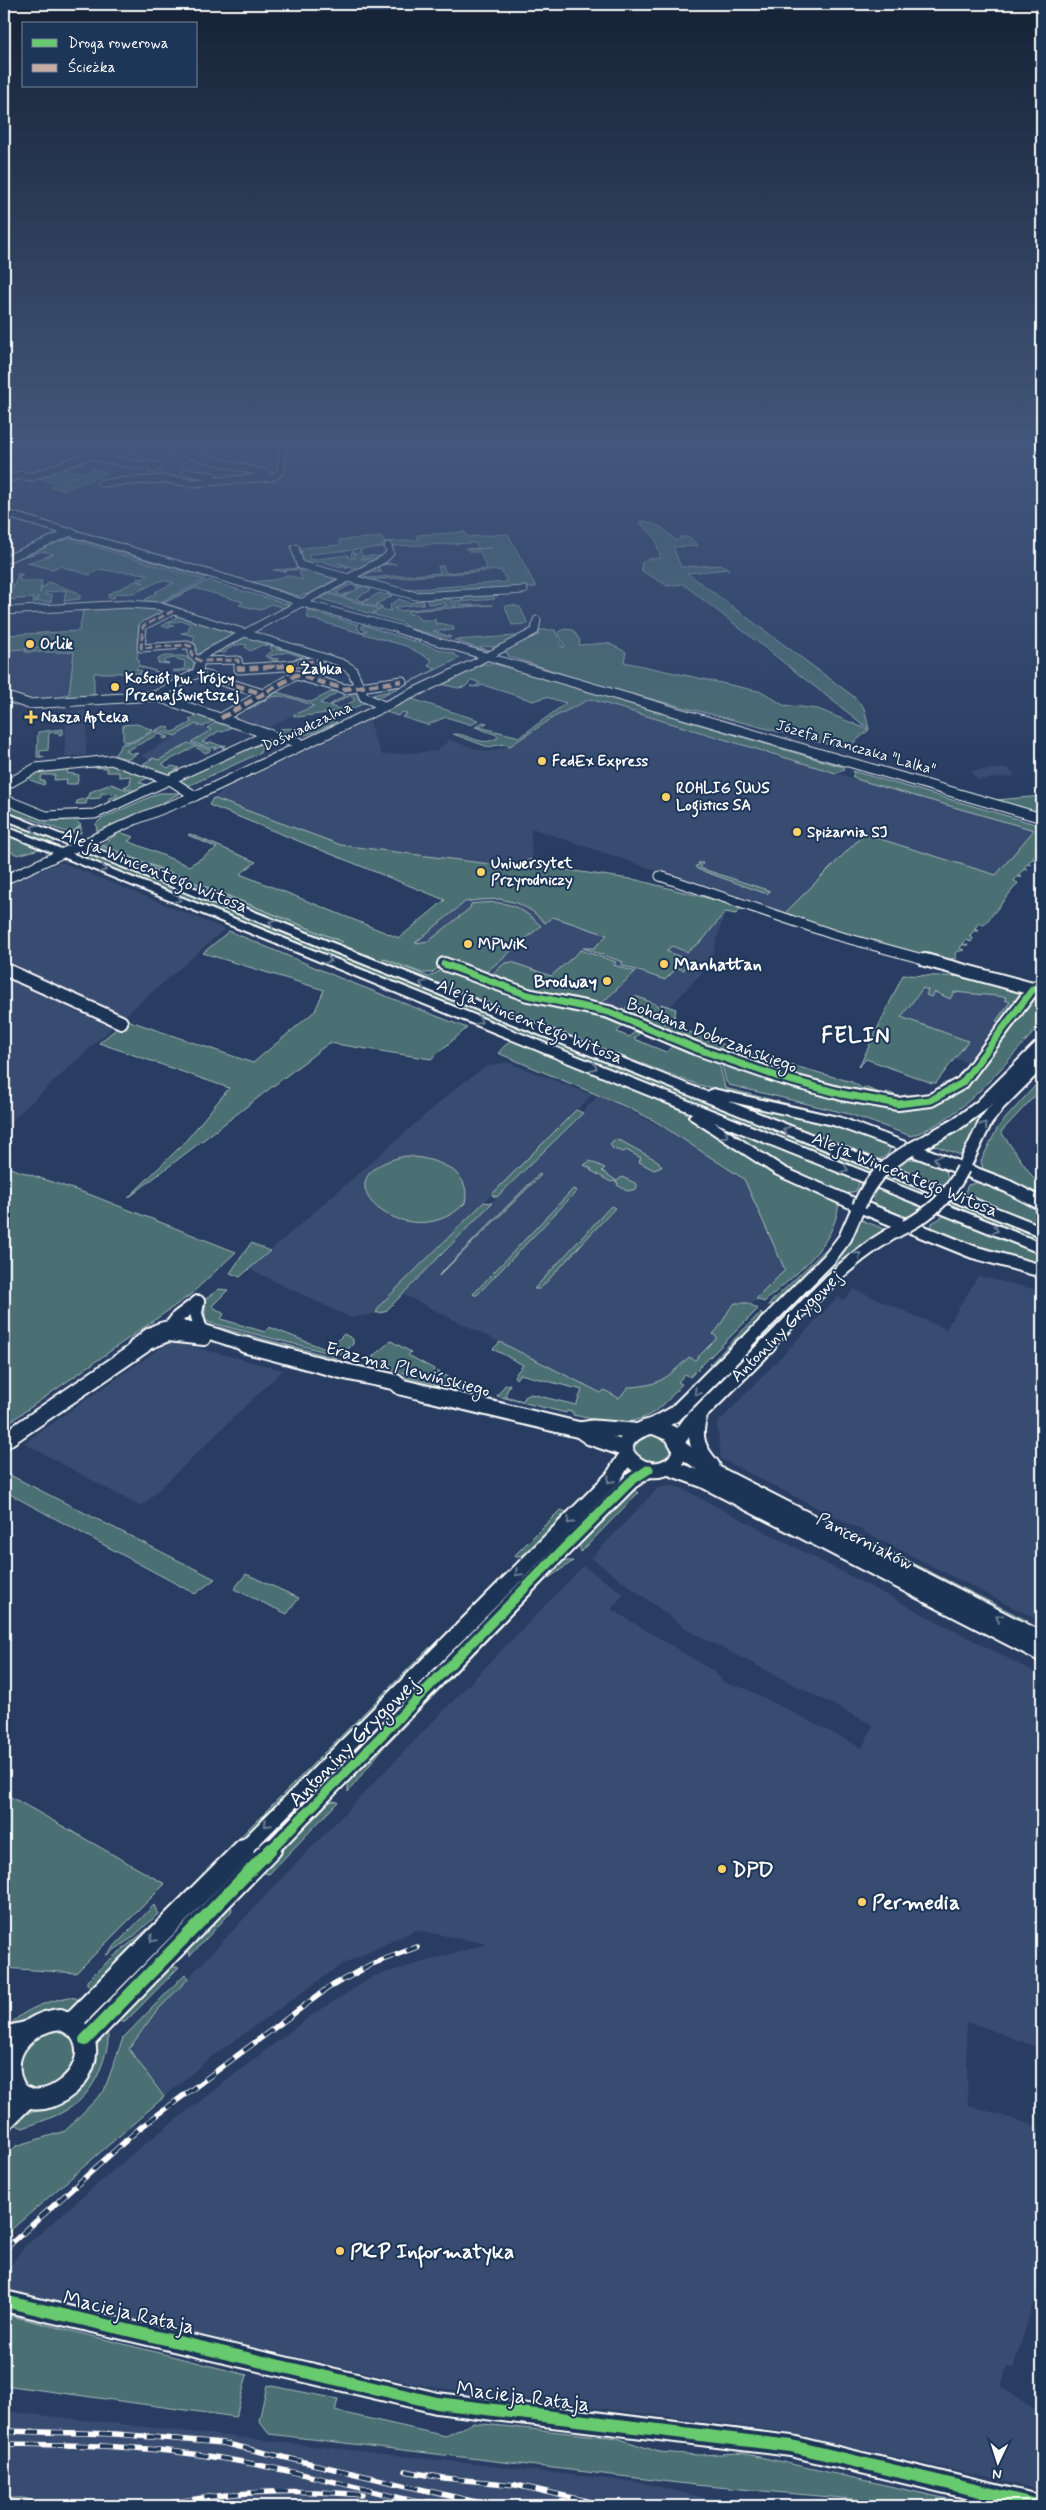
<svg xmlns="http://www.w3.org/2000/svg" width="1046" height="2510" viewBox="0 0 1046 2510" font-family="Mynerve,sans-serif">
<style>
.built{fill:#394b6f}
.green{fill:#4b7073;stroke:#a5b8b9}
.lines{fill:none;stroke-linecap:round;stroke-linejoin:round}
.stream{stroke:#8ba4b5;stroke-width:1}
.minor-far4-casing{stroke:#fff;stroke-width:9}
.minor-far3-casing{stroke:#fff;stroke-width:11}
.minor-far2-casing{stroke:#fff;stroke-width:16}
.minor-far1-casing{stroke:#fff;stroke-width:19}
.minor-casing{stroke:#fff;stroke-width:24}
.major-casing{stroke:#fff;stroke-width:4}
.minor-far4{stroke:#1d3557;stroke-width:7}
.minor-far3{stroke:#1d3557;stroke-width:9}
.minor-far2{stroke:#1d3557;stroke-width:12}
.minor-far1{stroke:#1d3557;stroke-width:15}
.minor{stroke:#1d3557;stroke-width:20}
.major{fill:#1d3557;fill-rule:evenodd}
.rail-casing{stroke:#fff;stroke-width:5.5}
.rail{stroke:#1d3557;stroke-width:4;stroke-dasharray:12;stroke-linecap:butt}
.minor-bridge-casing{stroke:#fff;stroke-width:16;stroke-linecap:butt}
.minor-bridge{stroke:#1d3557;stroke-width:12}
.quiet-far1{stroke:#c7aca2;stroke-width:3;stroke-dasharray:7 3;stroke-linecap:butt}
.quiet{stroke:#c7aca2;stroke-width:4.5;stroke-dasharray:9 4.5;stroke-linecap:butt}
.cycleway-far2-casing{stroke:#1d3557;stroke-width:10}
.cycleway-far1-casing{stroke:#1d3557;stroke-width:12}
.cycleway-casing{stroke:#1d3557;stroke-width:15}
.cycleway-far2{stroke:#67ca6e;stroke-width:7}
.cycleway-far1{stroke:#67ca6e;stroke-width:9}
.cycleway{stroke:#67ca6e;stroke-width:12}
.oneway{stroke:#6c7c92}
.poi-dot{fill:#ffd166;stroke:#1d3557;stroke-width:2}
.labels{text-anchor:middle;stroke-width:4;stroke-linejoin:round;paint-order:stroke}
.far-poi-label{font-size:15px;font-weight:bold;fill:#fff;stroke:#1d3557;text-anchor:start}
.far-street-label{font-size:15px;fill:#fff;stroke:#1d3557}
.street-label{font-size:18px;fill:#fff;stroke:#1d3557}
.poi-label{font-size:18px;font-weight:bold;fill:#fff;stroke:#1d3557;text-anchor:start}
.near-street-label{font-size:21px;fill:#fff;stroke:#1d3557}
.near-poi-label{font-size:21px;font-weight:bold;fill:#fff;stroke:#1d3557;text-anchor:start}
.district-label{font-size:22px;font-weight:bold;letter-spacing:1px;fill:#fff;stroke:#1d3557}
</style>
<rect width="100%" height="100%" fill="#283d61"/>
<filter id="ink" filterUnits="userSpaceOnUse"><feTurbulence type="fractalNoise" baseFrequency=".02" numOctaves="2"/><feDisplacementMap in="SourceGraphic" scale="10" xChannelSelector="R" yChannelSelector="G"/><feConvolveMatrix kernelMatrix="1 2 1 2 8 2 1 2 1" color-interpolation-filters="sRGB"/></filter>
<g filter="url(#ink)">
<g class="built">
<path d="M 81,634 L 72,698 L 27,698 L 4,689 L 4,639 Z"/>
<path d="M 277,694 L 315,706 L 306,711 L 302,710 L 268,728 L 236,717 Z"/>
<path d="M 590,699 L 859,780 L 1034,830 L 997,875 L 864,834 L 784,914 L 531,828 L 532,865 L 637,880 L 736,914 L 725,912 L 710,964 L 669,1008 L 663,1031 L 541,996 L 403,946 L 457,902 L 209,805 L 213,798 L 237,782 L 375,717 L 370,720 L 373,735 L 382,755 L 437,751 L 449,740 L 487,752 L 513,745 L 554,717 Z"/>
<path d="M 87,710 L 86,755 L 65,757 L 66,712 Z"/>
<path d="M 196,724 L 212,729 L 156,762 L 141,756 Z"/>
<path d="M 1008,768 L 1015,776 L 978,780 L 970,771 Z"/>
<path d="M 61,862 L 225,929 L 120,1020 L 4,1128 L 4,884 Z"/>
<path d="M 922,975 L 1020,989 L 968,1063 L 881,1034 Z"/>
<path d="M 507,1062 L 592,1095 L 380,1305 L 375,1314 L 351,1318 L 249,1269 L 456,1088 L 485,1067 Z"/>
<path d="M 599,1095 L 667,1130 L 744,1179 L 786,1270 L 642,1413 L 400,1293 Z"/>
<path d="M 978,1276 L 1042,1291 L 1042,1622 L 721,1459 L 717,1424 L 838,1297 L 844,1300 L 854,1289 L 946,1329 Z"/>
<path d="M 170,1341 L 283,1370 L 141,1507 L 24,1443 Z"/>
<path d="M 668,1485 L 681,1488 L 1042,1676 L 1042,2049 L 975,2024 L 966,2023 L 968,2105 L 1042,2128 L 1042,2276 L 1013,2368 L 1007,2367 L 1001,2387 L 1042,2414 L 1042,2490 L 780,2431 L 431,2387 L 4,2291 L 4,2274 L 24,2247 L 142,2146 L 309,2017 L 374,1976 L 487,1944 L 416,1930 L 341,1965 L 211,2057 L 164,2097 L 129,2049 L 154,2014 L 285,1875 L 583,1566 L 624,1594 L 611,1609 L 715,1672 L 724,1683 L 747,1689 L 862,1748 L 873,1725 L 691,1632 L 591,1558 L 658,1488 Z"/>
<path d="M 4,2411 L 643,2483 L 740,2506 L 4,2506 Z"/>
</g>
<g class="green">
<path d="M 60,468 L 81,473 L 56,483 L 37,477 Z"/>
<path d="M 94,469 L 107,473 L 64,490 L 51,487 Z"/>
<path d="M 645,521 L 663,528 L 675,540 L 680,540 L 680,537 L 690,537 L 698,546 L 673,547 L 681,567 L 722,565 L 729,569 L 687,573 L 853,696 L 864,708 L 869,729 L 683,584 L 668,586 L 642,571 L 641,563 L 648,559 L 661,558 L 655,538 L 639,522 Z"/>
<path d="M 465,532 L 467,537 L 508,534 L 536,587 L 428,596 L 403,590 L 507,582 L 501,570 L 370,580 L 358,578 L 383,563 L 396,564 L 380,565 L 378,568 L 382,572 L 367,573 L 365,578 L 440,573 L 438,566 L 443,566 L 446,573 L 487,569 L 480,552 L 470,552 L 469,550 L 492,548 L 465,549 L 478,548 L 476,543 L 394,546 L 389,545 L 388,542 L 418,540 L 417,535 Z"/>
<path d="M 64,536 L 70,536 L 211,576 L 206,578 Z"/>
<path d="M 381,537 L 387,545 L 384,547 L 309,554 L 310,560 L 348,555 L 349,558 L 356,558 L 351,556 L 352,552 L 354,552 L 355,555 L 360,550 L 362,556 L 382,556 L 377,559 L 360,558 L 373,561 L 358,569 L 338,563 L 348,567 L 345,568 L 324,562 L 301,562 L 300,554 L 302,554 L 302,551 L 297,551 L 297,548 L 341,545 L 339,540 Z"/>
<path d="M 68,539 L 205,580 L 160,602 L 144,602 L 146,599 L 157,593 L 155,592 L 174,583 L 162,580 L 134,593 L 115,594 L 114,598 L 108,598 L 109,594 L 136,581 L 144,583 L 138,580 L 137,577 L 143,579 L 149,575 C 130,570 117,574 101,569 L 89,575 L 60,566 L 52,569 L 27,563 L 54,554 L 42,551 L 28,556 L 25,555 L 56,542 Z"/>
<path d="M 301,568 L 339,577 L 312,593 L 299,596 L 250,582 L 274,580 L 287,575 L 303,580 L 299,573 L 301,572 L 300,570 L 285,570 L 287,572 L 273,570 Z"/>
<path d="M 18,573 L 23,575 L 19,576 L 20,581 L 42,581 L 40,593 L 42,587 L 46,586 L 48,582 L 77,592 L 80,595 L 80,599 L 64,601 L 66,590 L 45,593 L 45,595 L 52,595 L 51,602 L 37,602 L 38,596 L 36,602 L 33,603 L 34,598 L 4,600 L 4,585 L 13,584 L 13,589 Z"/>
<path d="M 210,580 L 216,583 L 290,605 L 282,610 L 281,607 L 271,604 L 260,610 L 239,605 L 243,602 L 195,588 L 164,603 L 182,609 L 180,611 L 153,603 L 162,602 Z"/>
<path d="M 354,580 L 385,589 L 386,590 L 370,588 L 369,589 L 371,590 L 356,598 L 362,601 L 368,599 L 361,602 L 343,597 L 366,584 L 358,588 L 356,588 L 358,586 L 350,585 L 336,593 L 342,595 L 348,593 L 342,597 L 328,593 Z"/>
<path d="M 391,592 L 395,594 L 388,595 L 392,596 L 376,604 L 383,607 L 371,614 L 318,598 L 327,593 L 375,608 L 377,607 L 362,603 L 379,593 L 385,595 Z"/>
<path d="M 491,594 L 495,599 L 460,602 L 461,605 L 493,605 L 408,611 L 408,613 L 417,615 L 420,620 L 436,620 L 434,622 L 437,623 L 435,625 L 439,623 L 453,626 L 454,630 L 433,631 L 451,637 L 449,638 L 407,628 L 403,623 L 372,614 L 381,609 L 391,611 L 390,605 L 399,599 L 410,603 L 423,600 L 424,604 L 395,607 L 396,610 L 400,611 L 446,606 L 445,603 L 428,604 L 427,599 L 429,598 L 449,597 L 447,600 L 451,599 L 454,607 L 456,606 L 454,601 L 464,600 L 457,596 Z"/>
<path d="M 513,605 L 520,607 L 528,624 L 512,625 L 505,606 Z"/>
<path d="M 149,606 L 167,612 L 139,626 L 137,659 L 140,661 L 138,663 L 141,667 L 177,678 L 139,666 L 136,669 L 142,671 L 139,673 L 167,684 L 135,673 L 94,673 L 94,697 L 64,699 L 64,695 L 69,694 L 74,652 L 25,652 L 25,650 L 52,647 L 9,650 L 7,655 L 4,655 L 4,635 L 79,631 L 83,611 L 63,609 Z"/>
<path d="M 307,610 L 359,625 L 357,627 L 361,633 L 367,631 L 361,628 L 363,625 L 454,654 L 460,658 L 375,699 L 366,695 L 365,689 L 368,696 L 389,691 L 387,686 L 407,683 L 436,669 L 428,666 L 432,660 L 406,646 L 308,618 Z"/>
<path d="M 170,613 L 238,633 L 196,658 L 192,645 L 195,636 L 181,633 L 188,632 L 190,623 L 181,621 L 170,622 L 170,625 L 174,625 L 169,628 L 162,626 L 177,617 Z"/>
<path d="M 565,629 L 573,630 L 580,640 L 579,645 L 608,643 L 626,652 L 624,662 L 763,692 L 783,705 L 818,709 L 869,730 L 846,749 L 597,685 L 508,656 L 508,653 L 502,651 L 540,634 L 536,633 L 539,630 L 555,630 L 562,647 L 565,647 L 558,632 Z"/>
<path d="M 246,636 L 286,648 L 276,649 L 276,650 L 289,649 L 313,656 L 305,660 L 291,660 L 303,657 L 287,652 L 270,656 L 270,658 L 279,659 L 275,661 L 265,656 L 273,651 L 270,648 L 272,646 L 262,645 L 250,651 L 245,647 L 247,645 C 240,643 229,646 225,653 L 218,652 L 210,656 L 212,658 L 205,657 Z"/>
<path d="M 515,636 L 521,637 L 493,647 L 484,646 L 480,648 L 490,650 L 486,651 L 454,640 Z"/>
<path d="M 164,656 L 183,656 L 196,661 L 195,669 L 175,672 L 172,670 L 184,670 L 185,661 L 173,658 L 165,660 L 165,663 L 169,664 L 158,663 L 158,659 Z"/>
<path d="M 483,664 L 495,664 L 843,767 L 845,769 L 836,773 L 590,699 L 554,717 L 510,746 L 504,744 L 488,747 L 453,734 C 469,733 483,749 498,737 L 497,735 L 475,727 L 483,722 L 487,723 L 479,727 L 520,737 L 566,703 L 546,697 L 533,701 L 483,685 L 478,687 L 470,686 L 474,687 L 480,683 L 472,680 L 465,687 L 458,688 L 441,684 Z"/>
<path d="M 357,689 L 360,699 L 366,702 L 350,710 L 297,717 L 293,715 L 314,706 C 301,702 285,693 272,697 C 262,700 256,708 247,709 L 277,692 L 311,702 L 335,690 L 342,692 L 338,692 L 320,703 L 328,706 L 344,696 L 342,695 L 349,697 L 346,697 L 330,706 L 339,709 L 355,700 L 346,692 Z"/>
<path d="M 408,699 L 412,699 L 478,720 L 472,725 L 446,717 L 427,725 L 402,717 L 407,714 L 403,712 L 398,716 L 383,711 Z"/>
<path d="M 198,715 L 213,721 L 203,727 L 196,724 L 175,736 L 156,730 L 165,726 L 170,728 L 167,730 L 173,732 L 192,722 L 189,720 Z"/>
<path d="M 329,720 L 337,722 C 317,731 298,743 277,732 L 280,729 L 309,727 L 312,730 L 314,728 L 311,726 Z"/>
<path d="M 216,722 L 232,727 L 223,732 L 219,731 L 202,742 L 208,744 L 211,742 L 221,746 L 226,745 L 224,746 L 231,750 L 222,748 L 223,746 L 214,750 L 217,747 L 210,748 L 191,742 L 211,730 L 207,728 Z"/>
<path d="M 137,724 L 153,730 L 133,741 L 123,742 L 123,725 Z"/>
<path d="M 63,729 L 63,734 L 59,735 L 59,732 L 49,733 L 48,750 L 40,751 L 40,756 L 45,757 L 37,757 L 38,732 Z"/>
<path d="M 154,731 L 169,737 L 165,739 L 163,738 L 165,736 L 159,734 L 126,751 L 132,754 L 138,753 L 129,759 L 114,756 L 122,744 L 134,742 Z"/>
<path d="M 261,740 L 264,742 L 260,753 L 188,786 L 178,780 L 263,743 Z"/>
<path d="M 188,743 L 211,750 L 206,753 L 195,747 L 162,764 L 168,768 L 172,766 L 179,768 L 169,774 L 143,764 L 153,758 L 159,760 Z"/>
<path d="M 103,761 L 160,778 L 155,781 L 147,778 L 139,782 L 147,785 L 135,791 L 124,787 L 130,784 L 131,776 L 119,777 L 119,772 L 107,772 L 107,768 L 85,767 Z"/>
<path d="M 68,768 L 67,773 L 79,775 L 77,784 L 66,784 L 67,779 L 54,780 L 55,775 L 42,775 L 40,781 L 45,781 L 44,785 L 30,780 L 29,777 L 31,773 Z"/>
<path d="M 853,771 L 1042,826 L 1042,842 L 1038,844 L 1042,845 L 1042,848 L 1037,852 L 1041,853 L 1036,853 L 1033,857 L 1036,860 L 1032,859 L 1028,863 L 1031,865 L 1027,864 L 1024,868 L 1028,869 L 1023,870 L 1018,876 L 1022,877 L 1017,877 L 1014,881 L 1018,883 L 984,925 L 979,923 L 974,929 L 979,931 L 974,931 L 969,936 L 973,938 L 971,942 L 966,940 L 963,944 L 968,945 L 962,945 L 960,948 L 964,950 L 956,952 L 955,954 L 957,958 L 951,959 L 949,962 L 862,940 L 784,914 L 864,834 L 996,875 L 1034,830 L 859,780 L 852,776 L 854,774 Z"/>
<path d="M 111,784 L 133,792 L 108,803 L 109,798 L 117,796 L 117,794 L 102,793 L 100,798 L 87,799 L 86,804 L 76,804 L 77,801 L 89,797 L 90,792 Z"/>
<path d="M 159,793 L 180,793 L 151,809 L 88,837 L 97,831 L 96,824 L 101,819 Z"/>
<path d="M 1042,796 L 1042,814 L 997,800 Z"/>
<path d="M 213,798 L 341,845 L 513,867 L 531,859 L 532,865 L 637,880 L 742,907 L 736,914 L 725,912 L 703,940 L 687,952 L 672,946 L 666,951 L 683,958 L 688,964 L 684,970 L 677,968 L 665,980 L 621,965 L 623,962 L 583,948 L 594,948 L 607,935 L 553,917 L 545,923 L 532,911 L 517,903 L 500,899 L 478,900 L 465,902 L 415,943 L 429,941 L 470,908 L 471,904 C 503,900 518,903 541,926 L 485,973 L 444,963 L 432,973 L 422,973 L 382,958 L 429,977 L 443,969 L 626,1022 L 617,1032 L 629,1037 L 639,1028 L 643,1030 L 634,1039 L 666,1052 L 675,1044 L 718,1058 L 725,1088 L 852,1120 L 699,1085 L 474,1001 L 95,849 L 101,846 L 343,942 L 102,845 L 119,832 L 134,837 L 128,841 L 189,866 L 217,848 L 188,835 L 190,834 L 256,862 L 240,874 L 399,938 L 445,900 L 209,805 Z"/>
<path d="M 4,804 L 25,812 L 61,818 L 64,821 L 71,817 L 81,825 L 71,833 L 81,826 L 81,833 C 59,834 44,821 23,817 C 17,816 10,815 4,813 Z"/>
<path d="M 4,818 L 58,840 L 52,843 L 4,825 Z"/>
<path d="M 4,832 L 43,848 L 18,855 L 4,849 Z"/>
<path d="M 85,853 L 143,876 L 161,881 L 1042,1236 L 1042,1245 L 77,856 Z"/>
<path d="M 698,863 L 703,863 L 700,868 L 770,891 L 767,894 L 697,869 L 695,866 L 697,866 L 700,864 Z"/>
<path d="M 229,931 L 340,978 L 467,1028 L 431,1059 L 329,1043 L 128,1198 L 184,1143 L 229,1088 L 99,1043 L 127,1020 L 253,1063 L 315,1011 L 324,990 L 203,953 Z"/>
<path d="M 581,950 L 616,962 L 614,965 L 635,972 L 602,1003 L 608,1006 L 541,996 L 491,975 L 505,963 L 512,962 L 551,976 Z"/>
<path d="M 903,975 L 977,977 L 1024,991 L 1001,1022 L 996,1021 L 1010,1002 L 1005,1000 L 1006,997 L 954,992 L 950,999 L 935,992 L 931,997 L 926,995 L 928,990 L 923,988 L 901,1017 L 968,1041 L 936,1083 L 932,1083 L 866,1059 L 859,1067 Z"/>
<path d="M 630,997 L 638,997 L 658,1005 L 669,1033 L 618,1012 L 618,1009 L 623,1011 L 634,999 Z"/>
<path d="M 1033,997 L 1042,998 L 1042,1024 C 1002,1064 967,1117 911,1136 L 849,1114 L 729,1085 L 726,1082 L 721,1060 L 869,1102 L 945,1099 L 970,1082 Z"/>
<path d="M 661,1004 L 676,1009 L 674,1019 L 676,1027 L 741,1051 L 852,1082 L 863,1089 L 864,1087 L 885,1095 L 887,1092 L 903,1098 L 905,1095 C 919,1097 934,1094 943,1083 L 952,1084 L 964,1068 L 967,1071 L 946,1091 L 912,1101 L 800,1082 L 671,1033 Z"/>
<path d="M 512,1038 L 680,1110 L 839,1202 C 835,1247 795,1274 764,1302 L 756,1299 L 785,1270 L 744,1179 L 653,1120 L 624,1106 L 498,1053 Z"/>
<path d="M 1042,1050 L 1042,1056 C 1009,1090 983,1112 963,1156 L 933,1145 L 966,1126 Z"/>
<path d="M 1042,1078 L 1042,1088 L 1001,1132 L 1035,1180 L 1042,1185 L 1042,1201 L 984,1174 L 981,1161 L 998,1127 Z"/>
<path d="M 702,1092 L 827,1121 L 892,1145 L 888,1154 L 876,1162 L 812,1133 L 789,1128 Z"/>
<path d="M 576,1110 L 583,1113 L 497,1197 L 493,1196 L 492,1194 Z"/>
<path d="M 697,1113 L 861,1179 L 856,1191 L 846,1194 L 781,1166 Z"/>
<path d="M 614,1140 L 621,1141 L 658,1161 L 662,1167 L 654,1170 L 639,1162 L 641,1158 L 626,1150 L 624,1152 L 613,1149 L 610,1144 Z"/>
<path d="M 406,1156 C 433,1158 473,1169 465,1203 C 411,1260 307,1176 406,1156 Z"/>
<path d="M 908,1159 L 922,1160 L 946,1171 L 948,1178 L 944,1188 L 893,1168 Z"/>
<path d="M 590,1161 L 605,1168 L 602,1171 L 617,1181 L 622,1177 L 637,1184 L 637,1189 L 627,1191 L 617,1185 L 618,1183 L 614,1181 L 611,1182 L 590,1170 L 592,1169 L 584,1165 Z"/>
<path d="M 4,1166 L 91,1195 L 236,1252 L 190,1295 L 4,1426 Z"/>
<path d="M 539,1174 L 541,1175 L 439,1276 L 439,1275 Z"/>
<path d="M 979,1182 L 1042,1210 L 1042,1228 L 963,1196 L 968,1185 Z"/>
<path d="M 878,1186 L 927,1206 C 921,1209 915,1214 909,1216 C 897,1219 878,1210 873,1200 Z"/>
<path d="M 573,1189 L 577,1191 L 477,1295 L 474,1295 L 473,1294 Z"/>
<path d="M 484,1202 L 492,1203 L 385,1312 L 376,1313 L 380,1305 Z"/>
<path d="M 611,1206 L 615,1208 L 540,1289 L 534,1289 Z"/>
<path d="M 946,1215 L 965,1225 L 1042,1253 L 1042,1267 L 986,1253 L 930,1232 L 932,1223 Z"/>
<path d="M 859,1219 L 884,1229 L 842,1260 L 686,1418 L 681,1415 Z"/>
<path d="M 251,1243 L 270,1251 L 240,1277 L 230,1273 Z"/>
<path d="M 825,1250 L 823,1258 L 777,1304 L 768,1305 Z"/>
<path d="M 219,1289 L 228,1290 L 212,1306 L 224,1314 L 221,1319 L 265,1332 L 269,1327 L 328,1350 L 344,1334 L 353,1339 L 353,1344 L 342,1355 L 330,1353 L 207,1322 L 205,1317 L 205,1304 L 201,1302 Z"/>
<path d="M 735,1303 L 748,1303 L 758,1309 L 690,1377 L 685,1374 L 678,1382 L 682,1384 C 673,1394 665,1405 654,1412 C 631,1429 598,1420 573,1415 L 573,1412 L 567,1411 L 566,1413 L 497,1396 L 505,1385 L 510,1384 L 505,1396 L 523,1401 L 525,1397 L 531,1394 L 576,1405 L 582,1390 L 520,1374 L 516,1379 L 514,1376 L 523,1365 L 493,1349 L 500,1342 L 601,1393 L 604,1390 L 619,1398 L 628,1387 C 659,1386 667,1378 689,1357 L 695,1360 L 717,1338 L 713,1334 C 725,1322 725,1312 735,1303 Z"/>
<path d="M 761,1312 L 762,1320 L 735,1348 L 711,1366 L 709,1365 Z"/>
<path d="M 203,1323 L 337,1358 L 326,1361 L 298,1354 Z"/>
<path d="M 391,1341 L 411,1352 L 408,1355 L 434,1369 L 431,1381 L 373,1364 L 373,1356 Z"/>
<path d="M 437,1371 L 479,1393 L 481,1390 L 487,1395 L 433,1382 Z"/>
<path d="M 390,1373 L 392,1373 L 486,1397 L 477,1399 L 389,1375 Z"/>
<path d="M 649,1431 L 671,1440 L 673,1454 L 665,1462 L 646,1463 L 633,1453 L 632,1443 Z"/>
<path d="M 4,1472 L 215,1579 L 195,1594 L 4,1491 Z"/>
<path d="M 619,1478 L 624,1481 L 107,2006 L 101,2000 Z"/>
<path d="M 632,1487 L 638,1493 L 581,1552 L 579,1543 Z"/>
<path d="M 560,1510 L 567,1512 C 558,1526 532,1559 514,1556 Z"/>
<path d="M 891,1553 L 893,1553 L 1028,1621 L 1020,1623 L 888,1557 Z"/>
<path d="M 565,1561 L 573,1561 L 546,1580 L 384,1747 L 348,1792 L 348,1779 L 556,1565 Z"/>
<path d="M 246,1574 L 299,1598 L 287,1614 L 234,1589 Z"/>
<path d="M 430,1647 L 429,1652 L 194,1891 L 177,1900 Z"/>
<path d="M 4,1793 L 165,1884 L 76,1973 L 4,1968 Z"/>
<path d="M 333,1801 L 338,1802 L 269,1874 L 261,1872 L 269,1857 L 323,1804 Z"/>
<path d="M 154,1905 L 158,1914 L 132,1938 L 105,1956 Z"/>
<path d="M 229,1905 L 232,1908 L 231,1912 L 190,1956 L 189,1946 Z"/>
<path d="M 158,1919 L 156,1926 L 94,1990 L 87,1984 L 87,1981 C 109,1958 135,1941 158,1919 Z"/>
<path d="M 167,1967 L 179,1967 L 125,2022 L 122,2022 L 116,2015 Z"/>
<path d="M 185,1974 L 188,1979 L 154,2014 L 129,2049 L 164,2097 L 4,2236 L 4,2159 L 16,2146 L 65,2131 L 104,2091 L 123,2038 Z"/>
<path d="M 69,1997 L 75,1998 L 82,2001 L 71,2009 L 4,2032 C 18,2011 45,2002 69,1997 Z"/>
<path d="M 56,2028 L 64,2030 L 75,2042 C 77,2068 74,2075 50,2086 C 43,2089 39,2092 32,2089 C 14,2080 16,2050 31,2039 C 37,2034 48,2032 56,2028 Z"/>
<path d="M 107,2031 C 110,2041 106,2052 103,2062 C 88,2106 63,2114 23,2128 L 12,2123 C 26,2111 29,2113 47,2110 C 71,2105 91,2083 95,2059 C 96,2052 95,2046 97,2039 Z"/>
<path d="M 4,2314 L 247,2375 L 236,2417 L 4,2385 Z"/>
<path d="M 267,2385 L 338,2399 L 335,2411 L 446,2436 L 473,2423 L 617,2438 L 659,2452 L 699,2455 L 742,2453 L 979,2506 L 884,2506 L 853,2499 L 695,2485 L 269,2434 L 259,2421 Z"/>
<path d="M 4,2498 L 24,2498 L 48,2506 L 4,2506 Z"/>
</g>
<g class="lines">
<g class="stream">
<path d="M 330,593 L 347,584"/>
<path d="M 322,598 L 329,594"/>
</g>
<g class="minor-far4-casing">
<g id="minor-far4">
<path d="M 141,442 L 266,474"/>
<path d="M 189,454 L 218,442"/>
<path d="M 104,457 L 143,442"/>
<path d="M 186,472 L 213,476"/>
<path d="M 4,480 L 20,475 L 32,477 L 88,455 L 131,464 L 159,466 L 153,469"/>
<path d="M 101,483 L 166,479 L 191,483 L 273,477 L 281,471 L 283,442"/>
<path d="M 4,513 L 265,590"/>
<path d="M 295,548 L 300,565 L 416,596 L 524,590"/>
<path d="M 4,560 L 71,532"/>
<path d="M 257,588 L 312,606 L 407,631"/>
<path d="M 4,611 L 129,604 L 158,606 L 342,663 L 348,667"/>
<path d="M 173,611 L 143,626 L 141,648 L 187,645 L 192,647 L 192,656 L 200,661 L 238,660 L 239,667"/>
<path d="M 399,630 L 522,667"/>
<path d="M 199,667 L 201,658 L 207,653 L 384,559 L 390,553 L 388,546"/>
<path d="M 268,667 L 313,661"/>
<path d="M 467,667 L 535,631 L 537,620"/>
</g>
</g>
<g class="minor-far3-casing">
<g id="minor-far3">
<path d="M 239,666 L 239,669 L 285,666"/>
<path d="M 346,666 L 352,670 L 364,697 L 384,706"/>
<path d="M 517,666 L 1042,818"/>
<path d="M 197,673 L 263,694"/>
<path d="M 4,696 L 29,704 L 155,696 L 279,738 L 299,742"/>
<path d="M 155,696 L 197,673 L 199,666"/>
<path d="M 221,718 L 296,675 L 345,689 L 402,681"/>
<path d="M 4,786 L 36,768 L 111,760 L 170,780 L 195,796"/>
<path d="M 4,799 L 46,816 L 95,814 L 269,734"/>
<path d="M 660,876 L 835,935 L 930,961"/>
<path d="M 4,880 L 137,819 L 195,796 L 470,666"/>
</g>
</g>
<g class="minor-far2-casing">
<g id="minor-far2">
<path d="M 925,960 L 1040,991"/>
<path d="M 444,964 L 528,995 L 609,1012 L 695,1048 L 782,1078 L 842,1094 L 898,1104 L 931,1100 L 962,1083 L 1033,989 L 1042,984"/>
<path d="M 4,969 L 121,1022"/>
<path d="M 911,1149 L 955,1125 L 981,1106 L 1042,1045"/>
<path d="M 911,1149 L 1007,1186 L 1042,1204"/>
<path d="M 963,1169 L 986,1121 L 999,1104 L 1042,1061"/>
<path d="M 198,1302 L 196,1313 L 201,1331"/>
<path d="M 169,1329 L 178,1317 L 198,1302"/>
<path d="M 137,1346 C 166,1308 213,1336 250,1346"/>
<path d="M 141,1346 L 168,1335 L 204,1339"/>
<path d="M 743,1346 L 829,1259 L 845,1238 L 859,1206 L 973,1252 L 1042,1271"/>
<path d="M 766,1346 C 810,1302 850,1253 906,1226"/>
</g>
</g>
<g class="minor-far1-casing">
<g id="minor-far1">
<path d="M 245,1345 L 347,1372 L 395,1382 L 401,1387 L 580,1430 L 590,1437 L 625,1449"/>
<path d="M 135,1349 L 138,1345"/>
<path d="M 699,1416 C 693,1438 697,1449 712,1466"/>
<path d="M 653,1426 L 675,1414 L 744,1345"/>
<path d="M 653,1426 L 672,1434 L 680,1448 C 679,1469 652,1476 636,1464 C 612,1447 632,1430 653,1426 Z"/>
<path d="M 580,1430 L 593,1428 L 633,1431"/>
<path d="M 678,1440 L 690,1423 L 768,1345"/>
<path d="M 4,1441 L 144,1345"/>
<path d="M 681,1449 L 713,1472 L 1042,1640"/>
<path d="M 668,1467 L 704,1480 L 1042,1654"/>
<path d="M 243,1850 L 613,1478 L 627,1455"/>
<path d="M 270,1850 L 565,1547 L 631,1481 L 649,1469"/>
</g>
</g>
<g class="minor-casing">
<g id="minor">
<path d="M 60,2019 C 66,2022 75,2026 79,2031 C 111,2075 25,2131 11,2078 C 3,2046 31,2022 60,2019 Z"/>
<path d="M 71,2023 L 244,1849"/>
<path d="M 4,2037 L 26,2032"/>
<path d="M 85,2040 L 271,1849"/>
<path d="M 4,2120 L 27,2097"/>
<path d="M 4,2301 L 437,2403 L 791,2446 L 1042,2506"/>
</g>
</g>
<g class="major-casing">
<g id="major">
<path d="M 4,812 L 707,1092 L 713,1089 L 842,1118 L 916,1146 L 918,1149 L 916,1152 L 911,1154 L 833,1125 L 728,1101 L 1042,1226 L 1042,1237 L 4,819 Z"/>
<path d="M 4,826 L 1042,1243 L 1042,1254 L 714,1122 L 785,1168 L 864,1202 L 866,1206 L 859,1211 L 854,1210 L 775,1174 L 691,1119 L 689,1116 L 692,1113 L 4,833 Z"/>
<path d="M 1028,1262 L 1042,1265 L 1042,1275 L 1023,1271 L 1020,1267 L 1023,1263 Z"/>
</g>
</g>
<use href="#minor-far4" class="minor-far4"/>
<use href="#minor-far3" class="minor-far3"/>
<use href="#minor-far2" class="minor-far2"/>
<use href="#minor-far1" class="minor-far1"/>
<use href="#minor" class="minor"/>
<use href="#major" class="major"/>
<g class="rail-casing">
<g id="rail">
<path d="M 4,2250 L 140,2128 L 328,1988 L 372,1964 L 417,1947"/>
<path d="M 4,2431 L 116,2434 L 223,2443 L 493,2506"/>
<path d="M 4,2444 C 67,2445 131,2445 193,2454 C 275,2465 354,2487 434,2506"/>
<path d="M 405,2471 L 444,2478 L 516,2485 L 608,2506"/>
<path d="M 427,2502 L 469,2506"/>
<path d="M 157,2506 C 225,2491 292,2488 362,2495"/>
</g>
</g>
<use href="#rail" class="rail"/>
<g class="minor-bridge-casing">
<g id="minor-bridge">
<path d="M 859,1206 C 870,1179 886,1164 911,1149"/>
<path d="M 906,1226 C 933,1212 949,1196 963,1169"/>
</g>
</g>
<use href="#minor-bridge" class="minor-bridge"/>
<g class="quiet-far1">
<path d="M 173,611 L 143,626 L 141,648 L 187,645 L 192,647 L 192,656 L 200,661 L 238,660 L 239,667"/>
<path d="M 268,667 L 313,661"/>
</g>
<g class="quiet">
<path d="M 239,666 L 239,669 L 285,666"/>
<path d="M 197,673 L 263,694"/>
<path d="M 221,718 L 296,675 L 345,689 L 402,681"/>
</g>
<g class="cycleway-far2-casing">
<path id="cycleway-far2" d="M 444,964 L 528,995 L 609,1012 L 695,1048 L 782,1078 L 842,1094 L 898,1104 L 931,1100 L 962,1083 L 1033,989 L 1042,984"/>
</g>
<g class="cycleway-far1-casing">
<path id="cycleway-far1" d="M 270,1850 L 565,1547 L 631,1481 L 649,1469"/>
</g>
<g class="cycleway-casing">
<g id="cycleway">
<path d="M 85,2040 L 271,1849"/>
<path d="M 4,2301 L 437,2403 L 791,2446 L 1042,2506"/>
</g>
</g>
<use href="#cycleway-far2" class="cycleway-far2"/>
<use href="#cycleway-far1" class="cycleway-far1"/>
<use href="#cycleway" class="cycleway"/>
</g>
<defs><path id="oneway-chevron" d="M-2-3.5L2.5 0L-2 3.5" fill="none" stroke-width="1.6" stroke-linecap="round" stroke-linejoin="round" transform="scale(1.25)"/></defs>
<g class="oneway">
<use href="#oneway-chevron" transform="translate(34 828) rotate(-158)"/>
<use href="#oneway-chevron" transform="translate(103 869) rotate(22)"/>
<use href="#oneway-chevron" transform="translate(178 899) rotate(22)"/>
<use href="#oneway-chevron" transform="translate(272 923) rotate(-158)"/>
<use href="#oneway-chevron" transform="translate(328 960) rotate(22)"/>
<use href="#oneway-chevron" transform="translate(423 984) rotate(-158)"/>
<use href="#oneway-chevron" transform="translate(479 1021) rotate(22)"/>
<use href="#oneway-chevron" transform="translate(594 1067) rotate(22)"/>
<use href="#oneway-chevron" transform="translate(984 1125) rotate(-57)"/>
<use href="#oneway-chevron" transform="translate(786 1130) rotate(-158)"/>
<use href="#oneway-chevron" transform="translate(725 1135) rotate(34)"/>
<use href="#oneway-chevron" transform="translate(937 1159) rotate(-159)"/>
<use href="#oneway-chevron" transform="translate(845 1169) rotate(22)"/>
<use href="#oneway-chevron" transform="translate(995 1230) rotate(22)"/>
<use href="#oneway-chevron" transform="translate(858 1255) rotate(-39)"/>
<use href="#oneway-chevron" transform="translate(697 1392) rotate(135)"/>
<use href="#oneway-chevron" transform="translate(610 1480) rotate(133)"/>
<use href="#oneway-chevron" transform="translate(570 1521) rotate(134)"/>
<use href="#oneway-chevron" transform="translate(518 1573) rotate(135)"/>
<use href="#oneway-chevron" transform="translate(999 1618) rotate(-153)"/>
<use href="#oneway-chevron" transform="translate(267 1824) rotate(135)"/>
<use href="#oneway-chevron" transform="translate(153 1939) rotate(135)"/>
</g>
</g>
<linearGradient id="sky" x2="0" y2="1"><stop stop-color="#162235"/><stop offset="0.56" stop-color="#42577b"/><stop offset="1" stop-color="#42577b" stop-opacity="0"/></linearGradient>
<rect width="1046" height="793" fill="url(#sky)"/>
<g class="poi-dot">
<circle cx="30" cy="644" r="5"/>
<circle cx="290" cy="669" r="5"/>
<circle cx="115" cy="687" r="5"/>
<path d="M28.5 709.5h5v5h5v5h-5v5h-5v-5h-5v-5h5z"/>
<circle cx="542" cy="761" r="5"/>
<circle cx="666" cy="797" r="5"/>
<circle cx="797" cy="832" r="5"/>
<circle cx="481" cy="872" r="5"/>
<circle cx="468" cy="944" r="5"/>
<circle cx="664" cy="964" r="5"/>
<circle cx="607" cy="981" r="5"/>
<circle cx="722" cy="1869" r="5"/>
<circle cx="862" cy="1902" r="5"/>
<circle cx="340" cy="2251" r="5"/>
</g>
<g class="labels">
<g class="far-poi-label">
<text x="40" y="649">Orlik</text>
<text x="300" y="674">Żabka</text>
<text x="125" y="683">Kościół pw. Trójcy<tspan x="125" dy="17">Przenajświętszej</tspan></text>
<text x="41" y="722">Nasza Apteka</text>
<text x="552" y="766">FedEx Express</text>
<text x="676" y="793">ROHLIG SUUS<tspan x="676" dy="17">Logistics SA</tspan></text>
<text x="807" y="837">Spiżarnia SJ</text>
<text x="491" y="868">Uniwersytet<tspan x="491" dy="17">Przyrodniczy</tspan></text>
<text x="478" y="949">MPWiK</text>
</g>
<g class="far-street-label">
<text transform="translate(307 726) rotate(-25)" y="5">Doświadczalna</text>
<text transform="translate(856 747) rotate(16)" y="5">Józefa Franczaka "Lalka"</text>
</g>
<g class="street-label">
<text transform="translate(155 870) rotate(22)" y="6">Aleja Wincentego Witosa</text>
<text transform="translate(530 1021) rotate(22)" y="6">Aleja Wincentego Witosa</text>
<text transform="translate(712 1035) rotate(21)" y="6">Bohdana Dobrzańskiego</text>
<text transform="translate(905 1174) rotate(22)" y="6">Aleja Wincentego Witosa</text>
<text transform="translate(786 1326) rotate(-45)" y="6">Antoniny Grygowej</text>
<text transform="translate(408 1369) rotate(15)" y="6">Erazma Plewińskiego</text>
<text transform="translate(865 1541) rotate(27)" y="6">Pancerniaków</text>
</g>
<g class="poi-label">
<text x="674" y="970">Manhattan</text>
<text x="597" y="987" text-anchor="end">Brodway</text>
</g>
<g class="near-street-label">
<text transform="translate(353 1741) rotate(-45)" y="7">Antoniny Grygowej</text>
<text transform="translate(129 2312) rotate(13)" y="7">Macieja Rataja</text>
<text transform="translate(523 2396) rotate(7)" y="7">Macieja Rataja</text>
</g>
<g class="near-poi-label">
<text x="732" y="1876">DPD</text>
<text x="872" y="1909">Permedia</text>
<text x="350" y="2258">PKP Informatyka</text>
</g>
<g class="district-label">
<text x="856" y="1042">FELIN</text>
</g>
</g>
<rect width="1046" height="2510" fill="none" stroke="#1d3557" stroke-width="20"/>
<rect x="10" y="10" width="1026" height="2490" fill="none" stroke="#fff" stroke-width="2" filter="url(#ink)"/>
<rect x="22" y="22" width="175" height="65" fill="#1d3557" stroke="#77869a"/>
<rect x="32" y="39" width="25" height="8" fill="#67ca6e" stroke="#77869a"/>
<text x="68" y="48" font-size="15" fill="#ffffff">Droga rowerowa</text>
<rect x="32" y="64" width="25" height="8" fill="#c7aca2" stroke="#77869a"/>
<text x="68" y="72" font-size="15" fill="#ffffff">Ścieżka</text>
<g transform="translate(998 2462) rotate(184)" stroke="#1d3557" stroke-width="4" paint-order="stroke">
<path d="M0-4L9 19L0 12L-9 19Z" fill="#ffffff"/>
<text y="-8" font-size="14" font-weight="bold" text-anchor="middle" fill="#ffffff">N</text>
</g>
</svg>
